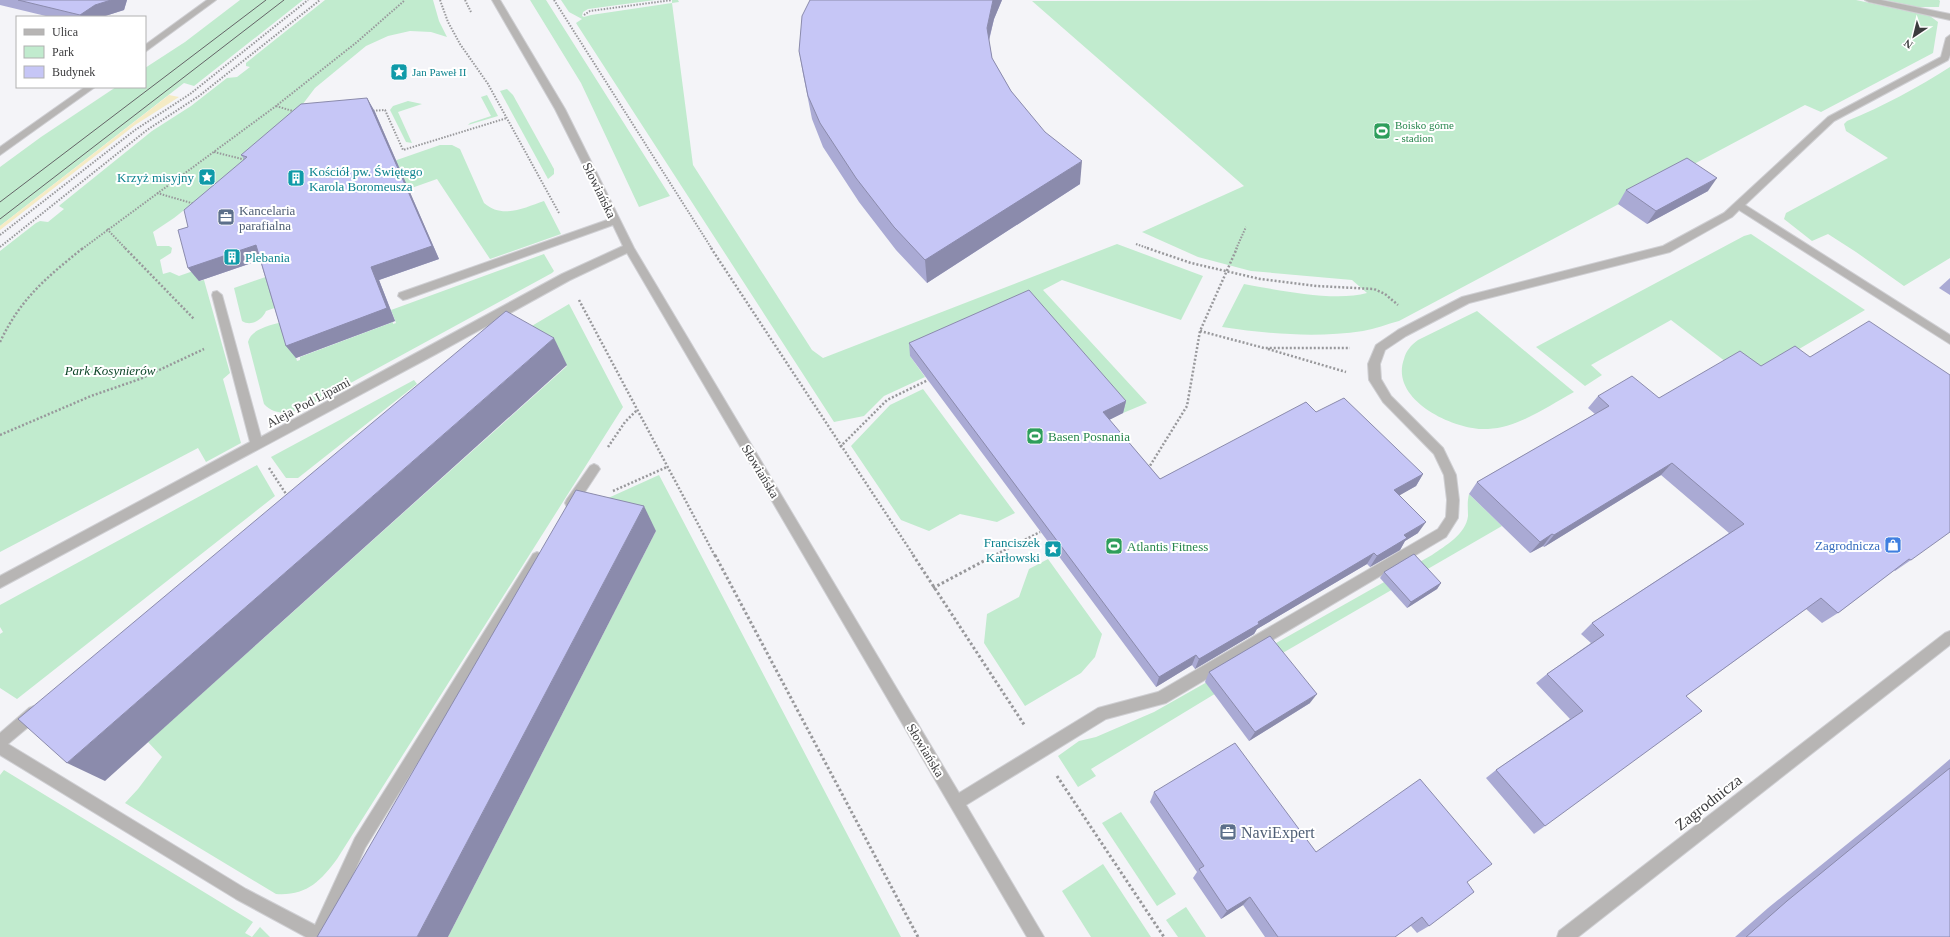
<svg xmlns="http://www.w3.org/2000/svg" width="1950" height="937" viewBox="0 0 1950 937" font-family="'Times New Roman',serif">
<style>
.green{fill:#c1ebce}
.sand{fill:#f5ebc5}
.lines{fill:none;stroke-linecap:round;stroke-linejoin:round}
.minor-casing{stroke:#cfcfd3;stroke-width:2}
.path-far2{stroke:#98989b;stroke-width:2;stroke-dasharray:1.5 1.5;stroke-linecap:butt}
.path-far1{stroke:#98989b;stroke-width:2.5;stroke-dasharray:2 2;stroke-linecap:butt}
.path{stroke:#98989b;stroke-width:3;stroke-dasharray:2.5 2.5;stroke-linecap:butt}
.minor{fill:#b7b5b4;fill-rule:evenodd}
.tram{stroke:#646467;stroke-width:1}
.wall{fill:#aaaad4}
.shaded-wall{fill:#8b8bac}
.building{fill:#c6c6f6;stroke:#8b8bac}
.labels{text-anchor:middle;stroke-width:4;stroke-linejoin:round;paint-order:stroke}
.far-culture-label{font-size:11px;fill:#0d838f;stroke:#fff;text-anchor:start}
.far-leisure-label{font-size:11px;fill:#27864d;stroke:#fff;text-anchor:start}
.culture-label{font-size:13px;fill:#0d838f;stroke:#fff;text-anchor:start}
.street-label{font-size:13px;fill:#3b3b3d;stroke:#fff}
.service-label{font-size:13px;fill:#4e5e75;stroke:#fff;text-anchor:start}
.park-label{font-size:13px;font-style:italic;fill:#0c4527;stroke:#fff}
.leisure-label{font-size:13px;fill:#27864d;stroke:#fff;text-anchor:start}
.shop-label{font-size:13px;fill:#366cbe;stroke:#fff;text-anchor:end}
.near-street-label{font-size:16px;fill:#3b3b3d;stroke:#fff}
.near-service-label{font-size:16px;fill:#4e5e75;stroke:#fff;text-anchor:start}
</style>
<rect width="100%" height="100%" fill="#f4f4f8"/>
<g class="green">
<path d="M 240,0 L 303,0 L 194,86 L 184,83 L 0,226 L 0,167 L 41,137 L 116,87 L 145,87 L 145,68 L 185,42 Z"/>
<path d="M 325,0 L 433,0 L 439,21 L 447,37 L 431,32 L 410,31 L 388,36 L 366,46 L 315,88 L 290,121 L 207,192 L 174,218 L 153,232 L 157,246 L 169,246 L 172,248 L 171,253 L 160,260 L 163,274 L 170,272 L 179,276 L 196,270 L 199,281 L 204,280 L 230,373 L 223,379 L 241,443 L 206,462 L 198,448 L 0,552 L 0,251 L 36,223 L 40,221 L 48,222 L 64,209 L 59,206 L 60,205 L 152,131 L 191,106 L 227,78 L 237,77 L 250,67 L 246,66 L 246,63 Z"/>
<path d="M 530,0 L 546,0 L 670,196 L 639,207 L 581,83 Z"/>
<path d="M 561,0 L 655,0 L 588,9 L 583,12 L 582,16 L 584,17 L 591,15 L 672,3 L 672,0 L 678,0 L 679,2 L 672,3 L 693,165 L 812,350 L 823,358 L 1117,244 L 1203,276 L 1181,320 L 1062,280 L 1043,290 L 1147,403 L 1123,413 L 910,356 L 925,377 L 884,396 L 864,416 L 834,422 L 576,23 L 582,19 L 569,12 Z"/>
<path d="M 1856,0 L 1930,16 L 1938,22 L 1933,53 L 1821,112 L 1805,105 L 1399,321 C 1387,324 1375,329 1363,331 C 1316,338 1269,334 1222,327 L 1244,284 C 1278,290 1335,302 1367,293 L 1352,280 L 1251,271 L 1198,257 L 1142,232 L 1244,186 L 1032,1 Z"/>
<path d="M 1885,0 L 1939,0 L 1940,1 L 1939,7 L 1918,7 Z"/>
<path d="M 1950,67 L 1950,258 L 1904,286 L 1856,252 L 1828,234 L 1812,241 L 1784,219 L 1786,213 L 1888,158 L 1846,131 L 1844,124 L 1847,121 C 1884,106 1917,88 1950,67 Z"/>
<path d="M 507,89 L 513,95 L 554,169 L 554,174 L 548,179 L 500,91 Z"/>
<path d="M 487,95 L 498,116 L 468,125 L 470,123 L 491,116 L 481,97 Z"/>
<path d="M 408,101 L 422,104 L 398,112 L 412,143 L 406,142 L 390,110 L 393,106 Z"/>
<path d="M 440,145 L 452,145 L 460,149 L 484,203 C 502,219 524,208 544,201 L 561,234 L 490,259 L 437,179 L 389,196 L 391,200 L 352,214 L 368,256 L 278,289 L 277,287 L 275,287 L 280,306 L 266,311 C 262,320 251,327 242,321 L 234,288 L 340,251 L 330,223 L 310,230 L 302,206 L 294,208 L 293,204 L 313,186 L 319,187 Z"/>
<path d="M 1751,234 L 1865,310 L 1762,371 L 1751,381 L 1671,320 L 1591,365 L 1602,375 L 1585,386 L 1536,347 L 1744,236 Z"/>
<path d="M 544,254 L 554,271 L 552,273 L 303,409 C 289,413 275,416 264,404 L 248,342 C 251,328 273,325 285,321 L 297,361 L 300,360 L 300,357 L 393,322 L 393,324 L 396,323 L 391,310 Z"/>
<path d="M 569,304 L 623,407 L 337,859 C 320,882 306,896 276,894 L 125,803 L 138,789 L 162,757 L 148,742 L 567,366 L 498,346 Z"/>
<path d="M 1477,311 L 1574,392 C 1548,406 1518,428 1488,429 C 1455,431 1389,400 1404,359 C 1406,351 1411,345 1418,340 Z"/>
<path d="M 414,380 L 417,384 L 298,478 L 286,478 L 271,457 Z"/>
<path d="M 923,389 L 1015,513 L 997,522 L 960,514 L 929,531 L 901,520 L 851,446 L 890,405 Z"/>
<path d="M 257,465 L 275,496 L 17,699 L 0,688 L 0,634 L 3,632 L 0,627 L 0,605 Z"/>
<path d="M 659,475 L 901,937 L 448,937 L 656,531 L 575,513 Z"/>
<path d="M 1469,494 L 1502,526 L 1274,658 L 1091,769 L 1096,776 L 1078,787 L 1058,756 L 1079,741 L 1096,737 L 1154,712 L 1432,555 C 1445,546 1466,534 1468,516 C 1468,508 1467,502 1469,494 Z"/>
<path d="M 1048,559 L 1102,634 L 1095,657 L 1081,673 L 1025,706 L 984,643 L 987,614 L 1019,597 L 1029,569 Z"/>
<path d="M 4,770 L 253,922 L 245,933 L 252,937 L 260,927 L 270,937 L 0,937 L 0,775 Z"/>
<path d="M 1121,812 L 1176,894 L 1157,906 L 1102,823 Z"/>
<path d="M 1103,864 L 1151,937 L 1091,937 L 1062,891 Z"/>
<path d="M 1186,907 L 1206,937 L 1178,937 L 1166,920 Z"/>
</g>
<path class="sand" d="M 169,95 L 179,97 L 135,125 L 0,230 L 0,226 Z"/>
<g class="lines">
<g class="minor-casing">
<g id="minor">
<path d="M 207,0 L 216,0 L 145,52 L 145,45 Z"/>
<path d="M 492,0 L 500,0 L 565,109 L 634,248 L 959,793 L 1098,708 L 1158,692 L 1438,529 L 1446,517 L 1447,500 L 1444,475 L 1434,454 L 1383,402 L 1369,380 L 1368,364 L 1376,345 L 1398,330 L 1462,297 L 1663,246 L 1724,213 L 1828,117 L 1941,57 L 1946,38 L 1950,35 L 1950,55 L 1948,60 L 1834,121 L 1745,205 L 1950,335 L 1950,344 L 1739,210 L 1732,217 L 1670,252 L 1469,303 L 1406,336 L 1385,350 L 1380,364 L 1381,379 L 1391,396 L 1443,448 L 1456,475 L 1459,500 L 1458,518 L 1446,537 L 1166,703 L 1106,719 L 966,805 L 1044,937 L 1027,937 L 627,253 L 570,280 L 436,354 L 0,588 L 0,576 L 250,442 L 212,295 L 213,292 L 217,291 L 222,295 L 261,437 L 562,274 L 623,246 L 613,225 L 407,299 L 403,300 L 398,296 L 399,293 L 610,219 L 555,109 Z"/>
<path d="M 1865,0 L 1881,0 L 1950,14 L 1950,20 L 1869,2 Z"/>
<path d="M 85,87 L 95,87 L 0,155 L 0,147 Z"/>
<path d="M 594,464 L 598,466 L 600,469 L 598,472 L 575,507 L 571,508 L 567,507 L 565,503 L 567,499 L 590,466 Z"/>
<path d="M 537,552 L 541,554 L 543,558 L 541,562 L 365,848 L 325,937 L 306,937 L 236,899 L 0,755 L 0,733 L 29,708 L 34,706 L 39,708 L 41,713 L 39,718 L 8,744 L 246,889 L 315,925 L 355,838 L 533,554 Z"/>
<path d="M 1950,631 L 1950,645 L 1578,937 L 1557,937 L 1559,931 L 1945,633 Z"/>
</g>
</g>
<g class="path-far2">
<path d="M 440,0 L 448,22 L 460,44 L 488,84 L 559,213"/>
<path d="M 465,0 L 471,12"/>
<path d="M 554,0 L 712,249"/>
<path d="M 584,15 L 590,11 L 672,0"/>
<path d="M 276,106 L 296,112"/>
<path d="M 370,111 L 385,110 L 403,150 L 507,118"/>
<path d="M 214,152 L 246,160"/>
<path d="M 157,193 L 195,204"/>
<path d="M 107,229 L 126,249"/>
<path d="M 0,235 L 135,130 L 190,94 L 308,0"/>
<path d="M 1136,244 L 1150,249"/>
<path d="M 0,247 L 147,130 L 199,96 L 320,0"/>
<path d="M 82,249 L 276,106 L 357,42 L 405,0"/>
<path d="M 1236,249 L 1246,227"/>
</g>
<g class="path-far1">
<path d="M 125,248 L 194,319"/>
<path d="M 711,248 L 914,556"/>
<path d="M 1147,248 L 1191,263 L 1260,279 L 1317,286 L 1374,289 L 1385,294 L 1398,305"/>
<path d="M 579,300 L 715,556"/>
<path d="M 1200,331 L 1264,348 L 1350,348"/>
<path d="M 0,342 C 21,298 46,278 83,248"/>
<path d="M 1268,349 L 1346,372"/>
<path d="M 0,435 L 91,396 L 140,379 L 204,349"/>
<path d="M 608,447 L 625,422 L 637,410"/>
<path d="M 840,447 L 887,400 L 928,380"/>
<path d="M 269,468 L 288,497"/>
<path d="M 1148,469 L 1187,406 L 1200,331 L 1237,248"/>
<path d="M 613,491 L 667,467"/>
<path d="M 993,556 L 1040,532"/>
</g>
<g class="path">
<path d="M 715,555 L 918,937"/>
<path d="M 913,555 L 1025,726"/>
<path d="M 933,588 L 995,555"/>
<path d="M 1057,776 L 1164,937"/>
</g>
<use href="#minor" class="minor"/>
<g class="tram">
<path d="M 0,202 L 266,0"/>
<path d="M 0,219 L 284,0"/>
</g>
</g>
<g class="wall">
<path d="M 0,0 L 127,0 L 124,10 L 102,17 L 50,17 L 0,5 Z"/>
<path d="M 810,0 L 1002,0 L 994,19 L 989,41 L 992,58 L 1011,91 L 1080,184 L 927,283 L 896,250 L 859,202 L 823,147 L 812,119 L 803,74 L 799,51 Z"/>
<path d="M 367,98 L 375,112 L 439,259 L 379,280 L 395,321 L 296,358 L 286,346 L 260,260 L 199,281 L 188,268 L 244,159 L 241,155 Z"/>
<path d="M 1626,190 L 1708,191 L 1647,224 L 1618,204 Z"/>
<path d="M 1950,278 L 1950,295 L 1939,288 Z"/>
<path d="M 909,343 L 1126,401 L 1123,413 L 1109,420 L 1160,479 L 1316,412 L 1423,474 L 1416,486 L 1399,495 L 1418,533 L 1405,541 L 1400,550 L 1370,567 L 1367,564 L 1257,629 L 1254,634 L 1195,669 L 1192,665 L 1156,687 L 910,356 Z"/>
<path d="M 1598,396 L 1659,398 L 1911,560 L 1895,571 L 1894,570 L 1838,613 L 1822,623 L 1806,609 L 1686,696 L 1545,826 L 1534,834 L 1486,778 L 1496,770 L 1570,719 L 1536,683 L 1547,674 L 1591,643 L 1581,634 L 1592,623 L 1729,533 L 1661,475 L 1544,547 L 1543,546 L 1530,553 L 1469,494 L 1477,482 L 1595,414 L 1588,408 Z"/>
<path d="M 1384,572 L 1441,583 L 1437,589 L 1407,608 L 1380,578 Z"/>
<path d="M 1209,672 L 1310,703 L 1249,741 L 1205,682 Z"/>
<path d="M 1950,759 L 1950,937 L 1735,937 L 1768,908 L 1909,794 Z"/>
<path d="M 1154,792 L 1316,852 L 1467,882 L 1429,926 L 1417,933 L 1411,926 L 1395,937 L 1265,937 L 1243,905 L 1221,919 L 1193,878 L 1197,872 L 1150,802 Z"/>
</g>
<g class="shaded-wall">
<path d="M 111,0 L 127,0 L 124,10 L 102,17 L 81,17 L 80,15 L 95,5 Z"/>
<path d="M 993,0 L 1002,0 L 994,19 L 986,51 L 987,28 Z"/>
<path d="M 367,98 L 375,112 L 439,259 L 379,280 L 395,321 L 296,358 L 286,346 Z"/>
<path d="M 1082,161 L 1080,184 L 927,283 L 925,260 Z"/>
<path d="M 1717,178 L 1708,191 L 1647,224 L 1656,211 Z"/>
<path d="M 256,245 L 266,258 L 199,281 L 188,268 Z"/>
<path d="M 554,338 L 567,365 L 105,781 L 67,763 Z"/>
<path d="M 1126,401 L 1123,413 L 1101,424 L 1103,412 Z"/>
<path d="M 1672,463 L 1661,475 L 1544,547 L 1554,535 Z"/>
<path d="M 1423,474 L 1416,486 L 1388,502 L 1394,490 Z"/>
<path d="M 644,506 L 656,531 L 448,937 L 417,937 Z"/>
<path d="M 1426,522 L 1418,533 L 1405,541 L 1400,550 L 1370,567 L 1377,556 L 1404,535 Z"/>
<path d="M 1552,534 L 1543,546 L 1530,553 L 1540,542 Z"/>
<path d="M 1374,553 L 1367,564 L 1257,629 L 1254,634 L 1195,669 L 1199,659 L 1258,622 Z"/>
<path d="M 1441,583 L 1437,589 L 1407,608 L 1411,602 Z"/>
<path d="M 1196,655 L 1192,665 L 1156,687 L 1159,677 Z"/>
<path d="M 1317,694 L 1310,703 L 1249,741 L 1255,732 Z"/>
<path d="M 1250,897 L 1243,905 L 1221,919 L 1227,911 Z"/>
</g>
<g class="building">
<path d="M 18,0 L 111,0 L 95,5 L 80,15 Z"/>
<path d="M 810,0 L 993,0 L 987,28 L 992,58 L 1011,91 L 1045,132 L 1082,161 L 925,260 L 894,227 L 856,178 L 820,123 L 808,96 L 799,51 L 802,16 Z"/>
<path d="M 367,98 L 432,246 L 371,267 L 387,308 L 286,346 L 256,245 L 188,268 L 178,230 L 188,227 L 184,210 L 247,157 L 241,155 L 301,104 Z"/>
<path d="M 1687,158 L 1717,178 L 1656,211 L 1626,190 Z"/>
<path d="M 1029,290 L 1126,401 L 1103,412 L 1160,479 L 1306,402 L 1316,412 L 1344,398 L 1423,474 L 1394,490 L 1426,522 L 1404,535 L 1407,538 L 1377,556 L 1374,553 L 1258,622 L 1259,624 L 1199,659 L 1196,655 L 1159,677 L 909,343 Z"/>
<path d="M 506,311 L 554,338 L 67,763 L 18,719 Z"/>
<path d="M 1869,321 L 1950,375 L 1950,532 L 1911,560 L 1909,559 L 1838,613 L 1821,598 L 1686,696 L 1702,711 L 1545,826 L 1496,770 L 1583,711 L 1547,674 L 1604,635 L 1592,623 L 1744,524 L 1672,463 L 1554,535 L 1552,534 L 1540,542 L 1477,482 L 1609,406 L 1598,396 L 1632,376 L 1659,398 L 1740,351 L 1761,366 L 1795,346 L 1810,357 Z"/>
<path d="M 576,490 L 644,506 L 417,937 L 317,937 Z"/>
<path d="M 1414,554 L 1441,583 L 1411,602 L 1384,572 Z"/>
<path d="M 1270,636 L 1317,694 L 1255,732 L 1209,672 Z"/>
<path d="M 1235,743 L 1316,852 L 1420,779 L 1492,864 L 1467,882 L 1474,892 L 1429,926 L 1422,917 L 1395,937 L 1278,937 L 1250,897 L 1227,911 L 1199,869 L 1204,866 L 1154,792 Z"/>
<path d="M 1950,768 L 1950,937 L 1746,937 L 1787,901 L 1930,784 Z"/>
</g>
<defs>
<g id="sight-square" transform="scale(0.9)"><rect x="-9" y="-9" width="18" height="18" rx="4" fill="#0f9aa8" stroke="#fff"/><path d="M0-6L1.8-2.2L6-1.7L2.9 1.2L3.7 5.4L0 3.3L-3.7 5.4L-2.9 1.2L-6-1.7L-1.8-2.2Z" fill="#fff"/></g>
<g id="stadium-square" transform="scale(0.9)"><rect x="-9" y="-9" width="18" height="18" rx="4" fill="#2e9e5b" stroke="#fff"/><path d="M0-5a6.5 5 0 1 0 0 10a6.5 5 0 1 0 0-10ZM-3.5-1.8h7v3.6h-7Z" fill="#fff"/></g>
<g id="building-square" transform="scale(0.9)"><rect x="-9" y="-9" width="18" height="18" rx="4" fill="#0f9aa8" stroke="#fff"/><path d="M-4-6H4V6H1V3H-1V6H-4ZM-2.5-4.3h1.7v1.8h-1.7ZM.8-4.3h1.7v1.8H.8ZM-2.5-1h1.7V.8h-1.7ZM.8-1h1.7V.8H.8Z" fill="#fff"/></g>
<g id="office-square" transform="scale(0.9)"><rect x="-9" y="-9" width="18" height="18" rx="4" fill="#5c6f8a" stroke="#fff"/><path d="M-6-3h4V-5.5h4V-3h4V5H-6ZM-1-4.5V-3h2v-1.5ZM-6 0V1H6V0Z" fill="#fff"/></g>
<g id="shop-square" transform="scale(0.9)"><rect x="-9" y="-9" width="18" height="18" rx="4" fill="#3f7fe0" stroke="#fff"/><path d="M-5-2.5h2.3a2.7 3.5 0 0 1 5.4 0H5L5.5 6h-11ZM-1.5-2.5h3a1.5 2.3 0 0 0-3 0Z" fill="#fff"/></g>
</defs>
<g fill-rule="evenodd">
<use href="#sight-square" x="399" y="72"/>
<use href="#stadium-square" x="1382" y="131"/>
<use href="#sight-square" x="207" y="177"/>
<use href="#building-square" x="296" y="178"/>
<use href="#office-square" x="226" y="217"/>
<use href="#building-square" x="232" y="257"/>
<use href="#stadium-square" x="1035" y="436"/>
<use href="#shop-square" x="1893" y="545"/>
<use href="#stadium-square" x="1114" y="546"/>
<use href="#sight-square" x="1053" y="549"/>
<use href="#office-square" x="1228" y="832"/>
</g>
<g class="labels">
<g class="far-culture-label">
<text x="412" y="76">Jan Paweł II</text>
</g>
<g class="far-leisure-label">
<text x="1395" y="129">Boisko górne<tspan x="1395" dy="13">- stadion</tspan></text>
</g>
<g class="culture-label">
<text x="309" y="176">Kościół pw. Świętego<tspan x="309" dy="15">Karola Boromeusza</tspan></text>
<text x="194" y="182" text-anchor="end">Krzyż misyjny</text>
<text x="245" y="262">Plebania</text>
<text x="1040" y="547" text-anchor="end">Franciszek<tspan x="1040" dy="15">Karłowski</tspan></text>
</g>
<g class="street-label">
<text transform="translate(600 190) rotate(64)" y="5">Słowiańska</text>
<text transform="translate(308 402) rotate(-28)" y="5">Aleja Pod Lipami</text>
<text transform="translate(761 471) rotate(59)" y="5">Słowiańska</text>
<text transform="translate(926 750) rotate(59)" y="5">Słowiańska</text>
</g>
<g class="service-label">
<text x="239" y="215">Kancelaria<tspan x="239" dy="15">parafialna</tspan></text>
</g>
<g class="park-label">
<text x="110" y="375">Park Kosynierów</text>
</g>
<g class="leisure-label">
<text x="1048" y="441">Basen Posnania</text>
<text x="1127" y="551">Atlantis Fitness</text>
</g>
<g class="shop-label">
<text x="1880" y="550">Zagrodnicza</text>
</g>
<g class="near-street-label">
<text transform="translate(1708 802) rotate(-38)" y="6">Zagrodnicza</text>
</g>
<g class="near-service-label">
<text x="1241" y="838">NaviExpert</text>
</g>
</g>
<rect x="16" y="16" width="130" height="72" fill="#ffffff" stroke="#b1b1b1"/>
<rect x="24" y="29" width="20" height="6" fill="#b7b5b4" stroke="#b1b1b1"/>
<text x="52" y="36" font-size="12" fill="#3b3b3d">Ulica</text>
<rect x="24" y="46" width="20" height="12" fill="#c1ebce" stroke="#b1b1b1"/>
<text x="52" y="56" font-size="12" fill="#3b3b3d">Park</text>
<rect x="24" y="66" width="20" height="12" fill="#c6c6f6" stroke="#b1b1b1"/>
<text x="52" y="76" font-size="12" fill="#3b3b3d">Budynek</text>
<g transform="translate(1914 36) rotate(215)" stroke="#ffffff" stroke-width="3" paint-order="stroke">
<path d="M0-3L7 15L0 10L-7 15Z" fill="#3b3b3d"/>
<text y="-6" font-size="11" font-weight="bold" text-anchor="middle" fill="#3b3b3d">N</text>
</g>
</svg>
